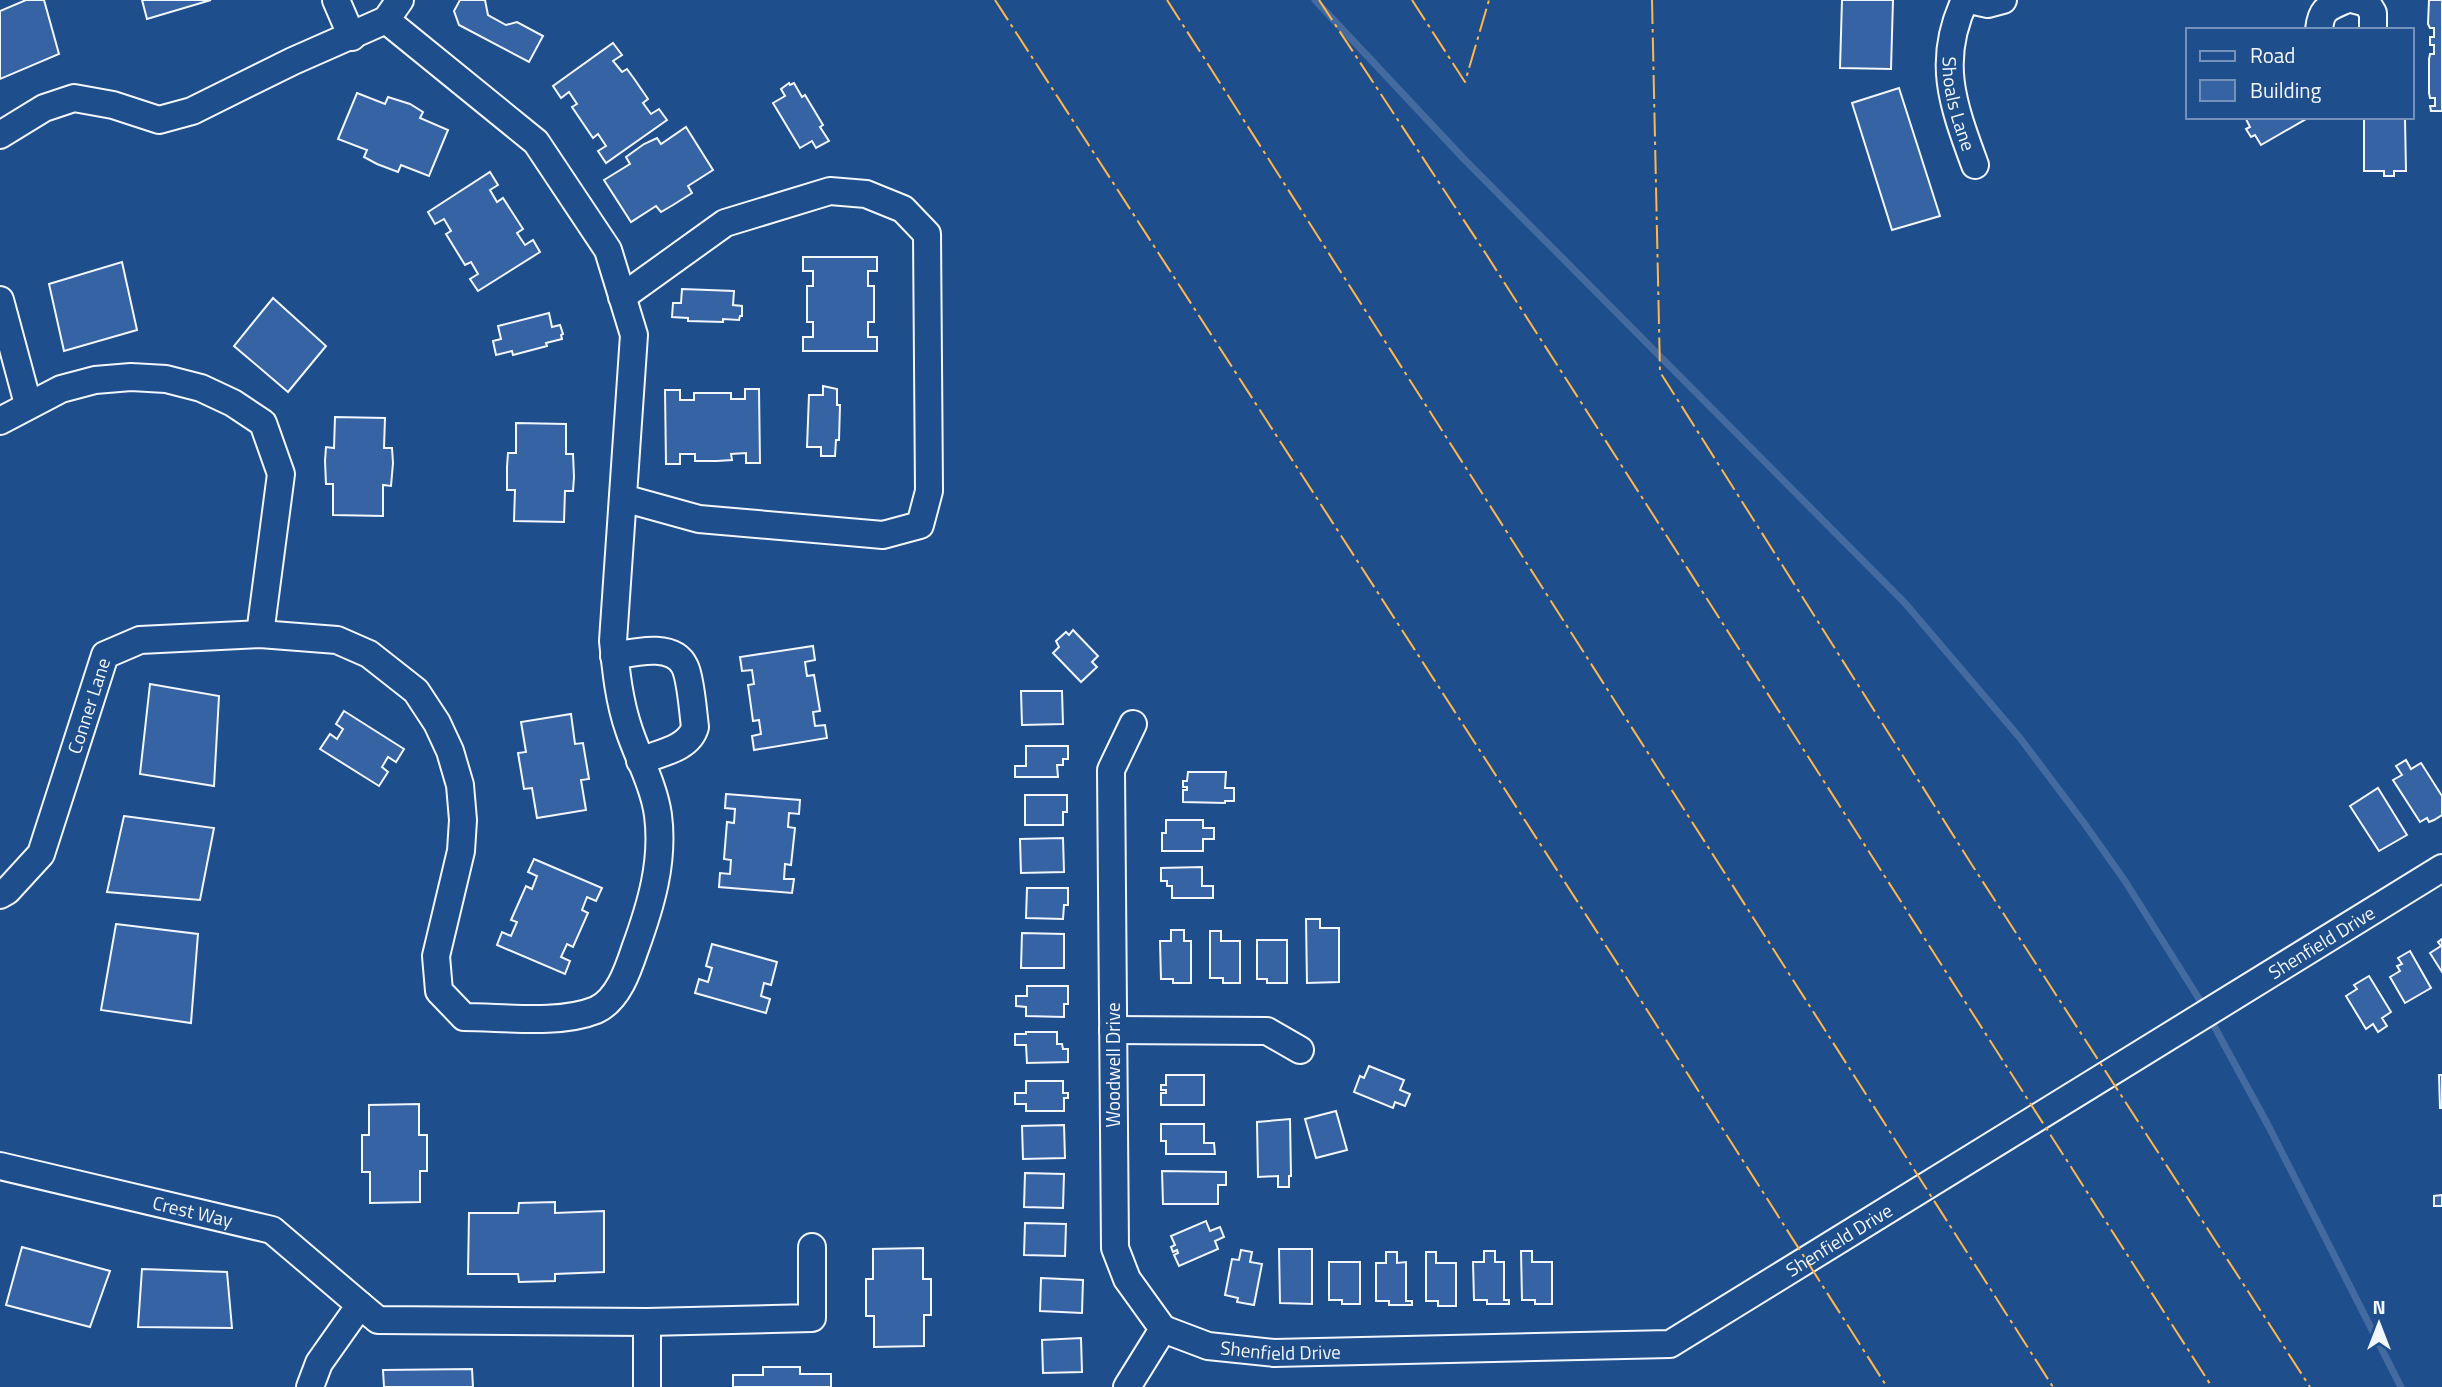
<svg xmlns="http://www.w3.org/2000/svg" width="2442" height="1387" viewBox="0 0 2442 1387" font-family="'Titillium Web',sans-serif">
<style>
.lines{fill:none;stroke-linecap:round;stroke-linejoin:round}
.stream{stroke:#446ba0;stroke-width:7}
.building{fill:#3563a3;stroke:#f2f6ff;stroke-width:2}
.minor-casing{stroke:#f2f6ff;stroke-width:30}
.minor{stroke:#1f4e8c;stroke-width:26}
.power{stroke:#ffb74d;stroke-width:2;stroke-dasharray:24 5 3.5 5;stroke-linecap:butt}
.labels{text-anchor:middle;stroke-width:5;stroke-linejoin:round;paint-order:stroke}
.street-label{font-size:19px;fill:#f2f6ff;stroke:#1f4e8c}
</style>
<rect width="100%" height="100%" fill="#1f4e8c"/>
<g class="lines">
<path class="stream" d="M 1315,0 L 1463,158 L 1904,602 L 2020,738 L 2084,823 L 2125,881 L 2201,1002 L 2269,1127 L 2401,1387"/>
</g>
<g class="building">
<path d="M 26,0 L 44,0 L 59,54 L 0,79 L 0,11 Z"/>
<path d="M 142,0 L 211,0 L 147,19 Z"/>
<path d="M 460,0 L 485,0 L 488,15 L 506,25 L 517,22 L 543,36 L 529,62 L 459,25 L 454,11 Z"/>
<path d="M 1842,0 L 1893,0 L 1891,69 L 1840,68 Z"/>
<path d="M 2429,0 L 2442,0 L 2442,111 L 2431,111 L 2430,106 L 2435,106 L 2435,98 L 2430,98 L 2429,93 L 2429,59 L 2430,54 L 2434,54 L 2434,45 L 2430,45 L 2430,37 L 2434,37 L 2434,28 L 2430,28 L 2428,24 Z"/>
<path d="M 613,43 L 622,55 L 613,61 L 622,72 L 627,69 L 635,80 L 648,99 L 643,103 L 651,114 L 659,109 L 667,120 L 606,163 L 598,151 L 606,146 L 598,134 L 593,138 L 572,107 L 577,104 L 569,92 L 561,98 L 553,86 Z"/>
<path d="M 789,83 L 790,85 L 794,83 L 802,97 L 805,95 L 823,125 L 820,127 L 829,141 L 816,148 L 812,141 L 800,148 L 773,103 L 785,96 L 781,89 Z"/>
<path d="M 1899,88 L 1940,216 L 1892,230 L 1852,103 Z"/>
<path d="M 357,93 L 385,104 L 388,97 L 410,104 L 423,112 L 420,118 L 448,130 L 429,176 L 401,165 L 398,172 L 377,164 L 364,157 L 367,150 L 338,139 Z"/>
<path d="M 2245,117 L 2305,117 L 2306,119 L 2261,145 L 2255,135 L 2251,137 L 2246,129 L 2250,127 Z"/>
<path d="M 2384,117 L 2405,119 L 2406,171 L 2394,171 L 2394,176 L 2384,176 L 2384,171 L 2364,171 L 2364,118 L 2384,119 Z"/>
<path d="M 686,127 L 713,170 L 688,186 L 692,193 L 673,205 L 661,212 L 656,206 L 631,222 L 604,180 L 630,164 L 626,157 L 644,144 L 657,138 L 661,144 Z"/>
<path d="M 490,172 L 498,185 L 490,190 L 497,202 L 503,198 L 523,229 L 517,233 L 525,245 L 533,240 L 540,252 L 478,291 L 470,279 L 478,274 L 471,262 L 465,265 L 446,234 L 451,231 L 444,219 L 435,224 L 428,212 Z"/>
<path d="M 803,257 L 877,257 L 877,271 L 868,271 L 868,286 L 874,286 L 874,322 L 868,322 L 868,337 L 877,337 L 877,351 L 803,351 L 803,337 L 813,337 L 813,322 L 807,322 L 807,286 L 813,286 L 813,271 L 803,271 Z"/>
<path d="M 122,262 L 137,330 L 64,351 L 49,284 Z"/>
<path d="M 682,289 L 734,291 L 733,305 L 742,306 L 742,316 L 740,316 L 739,320 L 723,319 L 723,322 L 688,321 L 688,318 L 672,317 L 673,303 L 681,303 Z"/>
<path d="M 273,298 L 326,346 L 288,392 L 234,346 Z"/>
<path d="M 549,313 L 552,327 L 560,325 L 563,334 L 561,335 L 562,339 L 546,343 L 547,346 L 513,355 L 512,351 L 496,355 L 493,341 L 501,339 L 498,326 Z"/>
<path d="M 823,386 L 837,389 L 837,405 L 840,405 L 839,440 L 836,440 L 835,456 L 821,456 L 821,447 L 807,447 L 809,395 L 823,395 Z"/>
<path d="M 745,389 L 759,389 L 760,463 L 746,463 L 746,453 L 731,454 L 732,460 L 717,461 L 695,461 L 695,454 L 680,454 L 680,464 L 666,464 L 665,390 L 680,390 L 680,400 L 694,400 L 694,393 L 731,393 L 731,399 L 745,399 Z"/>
<path d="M 335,417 L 385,418 L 384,448 L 392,448 L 393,463 L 391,486 L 383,485 L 383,516 L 333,515 L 333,484 L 326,484 L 325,461 L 326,447 L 334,448 Z"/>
<path d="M 516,423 L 566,424 L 566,454 L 573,454 L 574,477 L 573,491 L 565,491 L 564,522 L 514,521 L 515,490 L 507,490 L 507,467 L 508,453 L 516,453 Z"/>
<path d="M 1073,630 L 1098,656 L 1092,662 L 1097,667 L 1081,682 L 1053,653 L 1059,647 L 1056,641 L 1066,632 L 1069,635 Z"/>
<path d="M 813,646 L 815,660 L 805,662 L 807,676 L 814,675 L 820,711 L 813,712 L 815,726 L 825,725 L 827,738 L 754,750 L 752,736 L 761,734 L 759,720 L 753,721 L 748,685 L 754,684 L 752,670 L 742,671 L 740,657 Z"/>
<path d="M 150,684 L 219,696 L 214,786 L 140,774 Z"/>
<path d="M 1021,691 L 1062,691 L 1063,724 L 1022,725 Z"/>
<path d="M 344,711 L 404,749 L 396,762 L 388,757 L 382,767 L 388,772 L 379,786 L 320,749 L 330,734 L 337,739 L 343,729 L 336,724 Z"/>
<path d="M 571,714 L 575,744 L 583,743 L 589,779 L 581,780 L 586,810 L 537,818 L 532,788 L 524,789 L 518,753 L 526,752 L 521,722 Z"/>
<path d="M 1026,746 L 1068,746 L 1068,759 L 1063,759 L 1063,765 L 1057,765 L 1058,777 L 1015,777 L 1015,766 L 1026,766 Z"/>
<path d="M 2406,760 L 2411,769 L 2421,763 L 2442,796 L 2442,815 L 2434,820 L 2429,822 L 2427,818 L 2420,822 L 2393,780 L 2402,775 L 2396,766 Z"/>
<path d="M 1188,772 L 1226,772 L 1225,788 L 1234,788 L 1234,801 L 1225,801 L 1225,803 L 1183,802 L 1183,790 L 1187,790 L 1187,787 L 1183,787 L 1183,781 L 1187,781 Z"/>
<path d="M 2378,788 L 2407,835 L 2379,851 L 2350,806 Z"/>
<path d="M 726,794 L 800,800 L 799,814 L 789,813 L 788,827 L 795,828 L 791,865 L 785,864 L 784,879 L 794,879 L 792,893 L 719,887 L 720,873 L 730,874 L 731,860 L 724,859 L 727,822 L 734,823 L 735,809 L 725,808 Z"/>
<path d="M 1025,795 L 1067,795 L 1067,812 L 1063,812 L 1063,825 L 1025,825 Z"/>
<path d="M 124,816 L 214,828 L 200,900 L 107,892 Z"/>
<path d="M 1166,820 L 1203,820 L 1203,828 L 1214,828 L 1214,839 L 1203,839 L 1203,851 L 1162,851 L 1162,833 L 1166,833 Z"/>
<path d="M 1063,838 L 1064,872 L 1021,873 L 1020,839 Z"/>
<path d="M 534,859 L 602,888 L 596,901 L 587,897 L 582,910 L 588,913 L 573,947 L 567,944 L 561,957 L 570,961 L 565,974 L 497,945 L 502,932 L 511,936 L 517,922 L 511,920 L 526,886 L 532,889 L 537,876 L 528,872 Z"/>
<path d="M 1202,867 L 1202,886 L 1213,886 L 1213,898 L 1172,898 L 1172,886 L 1167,886 L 1167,881 L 1161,881 L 1161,868 Z"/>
<path d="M 1027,888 L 1068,888 L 1068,905 L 1064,905 L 1063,919 L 1026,918 Z"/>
<path d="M 1306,919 L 1320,919 L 1320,928 L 1339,928 L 1339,982 L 1307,983 Z"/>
<path d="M 116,924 L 198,934 L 191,1023 L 101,1010 Z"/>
<path d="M 1171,930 L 1184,930 L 1184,941 L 1191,941 L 1191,983 L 1173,983 L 1173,979 L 1161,979 L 1160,941 L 1171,941 Z"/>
<path d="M 1210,931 L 1221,931 L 1221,941 L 1240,941 L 1240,983 L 1223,983 L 1223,978 L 1210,978 Z"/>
<path d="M 1022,933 L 1064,934 L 1064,968 L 1021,968 Z"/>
<path d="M 2442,939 L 2442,972 L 2430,953 L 2441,946 L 2438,942 Z"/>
<path d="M 1257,940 L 1287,940 L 1287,983 L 1267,983 L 1267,979 L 1257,979 Z"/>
<path d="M 712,944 L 777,962 L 771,985 L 764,983 L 761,996 L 770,999 L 766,1013 L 695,993 L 699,979 L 708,982 L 712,968 L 706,966 Z"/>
<path d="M 2410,951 L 2431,988 L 2405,1003 L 2390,977 L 2400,971 L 2397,966 L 2402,964 L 2398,958 Z"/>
<path d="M 2369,976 L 2391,1012 L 2382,1018 L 2387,1026 L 2378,1032 L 2373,1024 L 2366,1029 L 2346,996 L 2357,989 L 2354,985 Z"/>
<path d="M 1027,986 L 1068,986 L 1068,1004 L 1064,1004 L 1064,1017 L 1026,1016 L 1026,1007 L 1016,1006 L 1016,996 L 1027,996 Z"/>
<path d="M 1026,1032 L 1057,1032 L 1057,1044 L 1062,1044 L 1063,1049 L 1068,1049 L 1068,1062 L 1027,1063 L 1026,1045 L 1015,1045 L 1015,1034 L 1026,1034 Z"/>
<path d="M 1369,1066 L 1404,1080 L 1400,1090 L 1410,1094 L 1405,1106 L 1395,1102 L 1393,1108 L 1354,1092 L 1360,1076 L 1364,1078 Z"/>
<path d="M 1166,1075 L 1204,1075 L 1204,1105 L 1161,1105 L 1161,1093 L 1166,1093 L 1166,1090 L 1161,1090 L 1161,1085 L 1166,1085 Z"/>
<path d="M 2439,1075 L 2442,1075 L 2442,1108 L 2440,1108 Z"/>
<path d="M 1026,1081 L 1063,1081 L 1063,1093 L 1068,1093 L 1068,1098 L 1064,1098 L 1064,1111 L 1026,1111 L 1026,1104 L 1015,1104 L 1015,1093 L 1026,1093 Z"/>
<path d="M 419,1104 L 419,1135 L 427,1135 L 427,1171 L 420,1171 L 420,1202 L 370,1203 L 370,1172 L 362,1172 L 362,1135 L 369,1135 L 369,1105 Z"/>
<path d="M 1336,1111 L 1347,1150 L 1316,1158 L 1305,1119 Z"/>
<path d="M 1290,1119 L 1291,1176 L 1289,1176 L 1289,1187 L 1278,1187 L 1278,1176 L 1258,1177 L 1257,1122 Z"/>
<path d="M 1161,1124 L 1204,1124 L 1204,1143 L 1214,1143 L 1215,1154 L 1166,1154 L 1166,1141 L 1161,1141 Z"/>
<path d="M 1064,1125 L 1065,1158 L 1023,1159 L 1022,1126 Z"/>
<path d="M 1162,1171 L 1226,1172 L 1226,1185 L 1218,1185 L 1218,1204 L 1163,1204 Z"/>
<path d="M 1025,1173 L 1064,1174 L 1063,1208 L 1024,1207 Z"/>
<path d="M 2442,1195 L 2442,1206 L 2434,1206 L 2434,1196 Z"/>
<path d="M 555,1202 L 555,1213 L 604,1211 L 604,1272 L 555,1274 L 555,1281 L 519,1282 L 518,1274 L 468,1274 L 469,1213 L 518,1213 L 519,1203 Z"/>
<path d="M 1206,1221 L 1210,1231 L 1220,1227 L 1224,1237 L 1215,1241 L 1218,1249 L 1179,1266 L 1174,1255 L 1178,1253 L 1177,1250 L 1173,1252 L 1171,1247 L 1175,1245 L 1171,1236 Z"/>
<path d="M 1025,1223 L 1066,1224 L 1065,1256 L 1024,1255 Z"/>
<path d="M 22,1247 L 110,1271 L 90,1327 L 6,1305 Z"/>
<path d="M 923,1248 L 923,1279 L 931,1279 L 931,1315 L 924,1315 L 924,1346 L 874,1347 L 874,1316 L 866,1316 L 866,1279 L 873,1279 L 873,1249 Z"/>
<path d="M 1279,1249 L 1312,1249 L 1312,1304 L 1280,1303 Z"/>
<path d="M 1241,1250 L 1252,1252 L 1250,1262 L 1262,1264 L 1254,1305 L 1237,1302 L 1238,1298 L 1225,1295 L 1232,1259 L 1239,1260 Z"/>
<path d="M 1484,1251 L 1495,1251 L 1495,1262 L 1504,1262 L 1504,1300 L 1509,1300 L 1509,1304 L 1487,1304 L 1487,1300 L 1474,1300 L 1473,1262 L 1484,1262 Z"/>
<path d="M 1521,1251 L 1532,1251 L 1532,1262 L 1552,1262 L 1552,1304 L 1535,1304 L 1535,1300 L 1522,1300 Z"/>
<path d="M 1386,1252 L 1397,1252 L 1397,1263 L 1406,1262 L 1406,1301 L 1412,1301 L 1412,1305 L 1389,1305 L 1389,1301 L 1376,1301 L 1376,1263 L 1386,1263 Z"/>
<path d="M 1426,1252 L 1436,1252 L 1436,1263 L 1456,1263 L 1456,1306 L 1438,1306 L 1438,1301 L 1426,1301 Z"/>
<path d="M 1329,1262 L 1360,1262 L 1360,1304 L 1342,1304 L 1342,1300 L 1329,1300 Z"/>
<path d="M 142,1269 L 227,1272 L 232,1328 L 138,1327 Z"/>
<path d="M 1041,1278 L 1083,1280 L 1082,1313 L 1040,1311 Z"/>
<path d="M 1081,1338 L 1082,1372 L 1043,1373 L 1042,1340 Z"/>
<path d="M 763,1367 L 800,1367 L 800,1374 L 831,1374 L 831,1387 L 733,1387 L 733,1375 L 763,1375 Z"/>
<path d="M 472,1369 L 473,1387 L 384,1387 L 383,1370 Z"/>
</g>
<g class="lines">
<g class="minor-casing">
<g id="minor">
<path d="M 336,0 L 352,37"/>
<path id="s1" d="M 1965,0 C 1936,61 1953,105 1975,165"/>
<path d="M 1970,0 L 1988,4 L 2003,0"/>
<path d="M 2355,0 L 2367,3 L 2373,13 L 2373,30"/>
<path d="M 2319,30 C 2321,9 2327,8 2345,0"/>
<path d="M 0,135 L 44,108 L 74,98 L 113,105 L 159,120 L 192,111 L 293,61 L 386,20 L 400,0"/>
<path d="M 622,297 L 725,223 L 830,191 L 866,194 L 903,209 L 927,234 L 929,491 L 920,525 L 883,535 L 699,519 L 623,498"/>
<path d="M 0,300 L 28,404"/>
<path d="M 0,421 L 61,389 L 95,380 L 131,377 L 166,379 L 201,388 L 233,403 L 263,423 L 281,474 L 260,634"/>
<path d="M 614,656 C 635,652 674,642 685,667 C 691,680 693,712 695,727 C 689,749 659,753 640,761"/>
<path id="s2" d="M 0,895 L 7,891 L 41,854 L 105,655 L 140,640 L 260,634 L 337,640 L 369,654 L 416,691 L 437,723 L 450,751 L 460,785 L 463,820 L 461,851 L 436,956 L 439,991 L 464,1017 C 503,1017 559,1025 596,1010 C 618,1000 628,970 635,949 C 651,905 664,862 658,815 C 654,786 638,757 629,730 C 619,701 616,671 613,641 L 634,335 L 608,250 L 536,142 L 386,20"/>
<path d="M 1113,1030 L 1267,1031 L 1300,1050"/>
<path id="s3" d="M 0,1166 L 272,1230 L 360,1305"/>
<path d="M 647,1322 L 812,1318 L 812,1247"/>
<path id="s4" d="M 1163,1329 L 1208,1346 L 1274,1353 L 1670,1344 L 2442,868"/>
<path d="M 310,1387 L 319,1363 L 360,1305 L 378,1320 L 647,1322 L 647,1387"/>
<path d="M 1127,1387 L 1163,1329 L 1127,1279 L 1115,1248 L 1111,770 L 1133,724"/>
</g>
</g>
<use href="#minor" class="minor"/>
<g class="power">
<path d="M 995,0 L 1619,966 L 1887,1387"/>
<path d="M 1167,0 L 2053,1387"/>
<path d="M 1319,0 L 1486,254 L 2212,1387"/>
<path d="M 1412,0 L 1465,82 L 1489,0"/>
<path d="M 1652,0 L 1660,372 L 1972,865 L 2310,1387"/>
</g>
</g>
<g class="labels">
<g class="street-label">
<text dy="7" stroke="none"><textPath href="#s1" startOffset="107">Shoals Lane</textPath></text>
<text dy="7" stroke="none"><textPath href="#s2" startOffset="214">Conner Lane</textPath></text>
<text dy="7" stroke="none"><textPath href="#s4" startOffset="1276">Shenfield Drive</textPath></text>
<text transform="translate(1113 1065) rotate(-90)" y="7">Woodwell Drive</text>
<text dy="7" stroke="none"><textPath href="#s3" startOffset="198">Crest Way</textPath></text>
<text dy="7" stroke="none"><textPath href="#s4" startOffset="709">Shenfield Drive</textPath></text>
<text dy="7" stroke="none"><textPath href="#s4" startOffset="121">Shenfield Drive</textPath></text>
</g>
</g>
<rect x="2186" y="28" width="228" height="91" fill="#1f4e8c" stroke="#7391ba" stroke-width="2"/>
<rect x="2200" y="51" width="35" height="10" fill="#1f4e8c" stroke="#7391ba" stroke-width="2"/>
<text x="2250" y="63" font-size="21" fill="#f2f6ff">Road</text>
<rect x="2200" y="80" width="35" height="21" fill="#3563a3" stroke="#7391ba" stroke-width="2"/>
<text x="2250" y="98" font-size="21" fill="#f2f6ff">Building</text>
<g transform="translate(2379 1324)" stroke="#1f4e8c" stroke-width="5" paint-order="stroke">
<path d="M0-5L12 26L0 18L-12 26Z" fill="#f2f6ff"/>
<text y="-10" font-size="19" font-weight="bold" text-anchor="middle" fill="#f2f6ff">N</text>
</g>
</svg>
